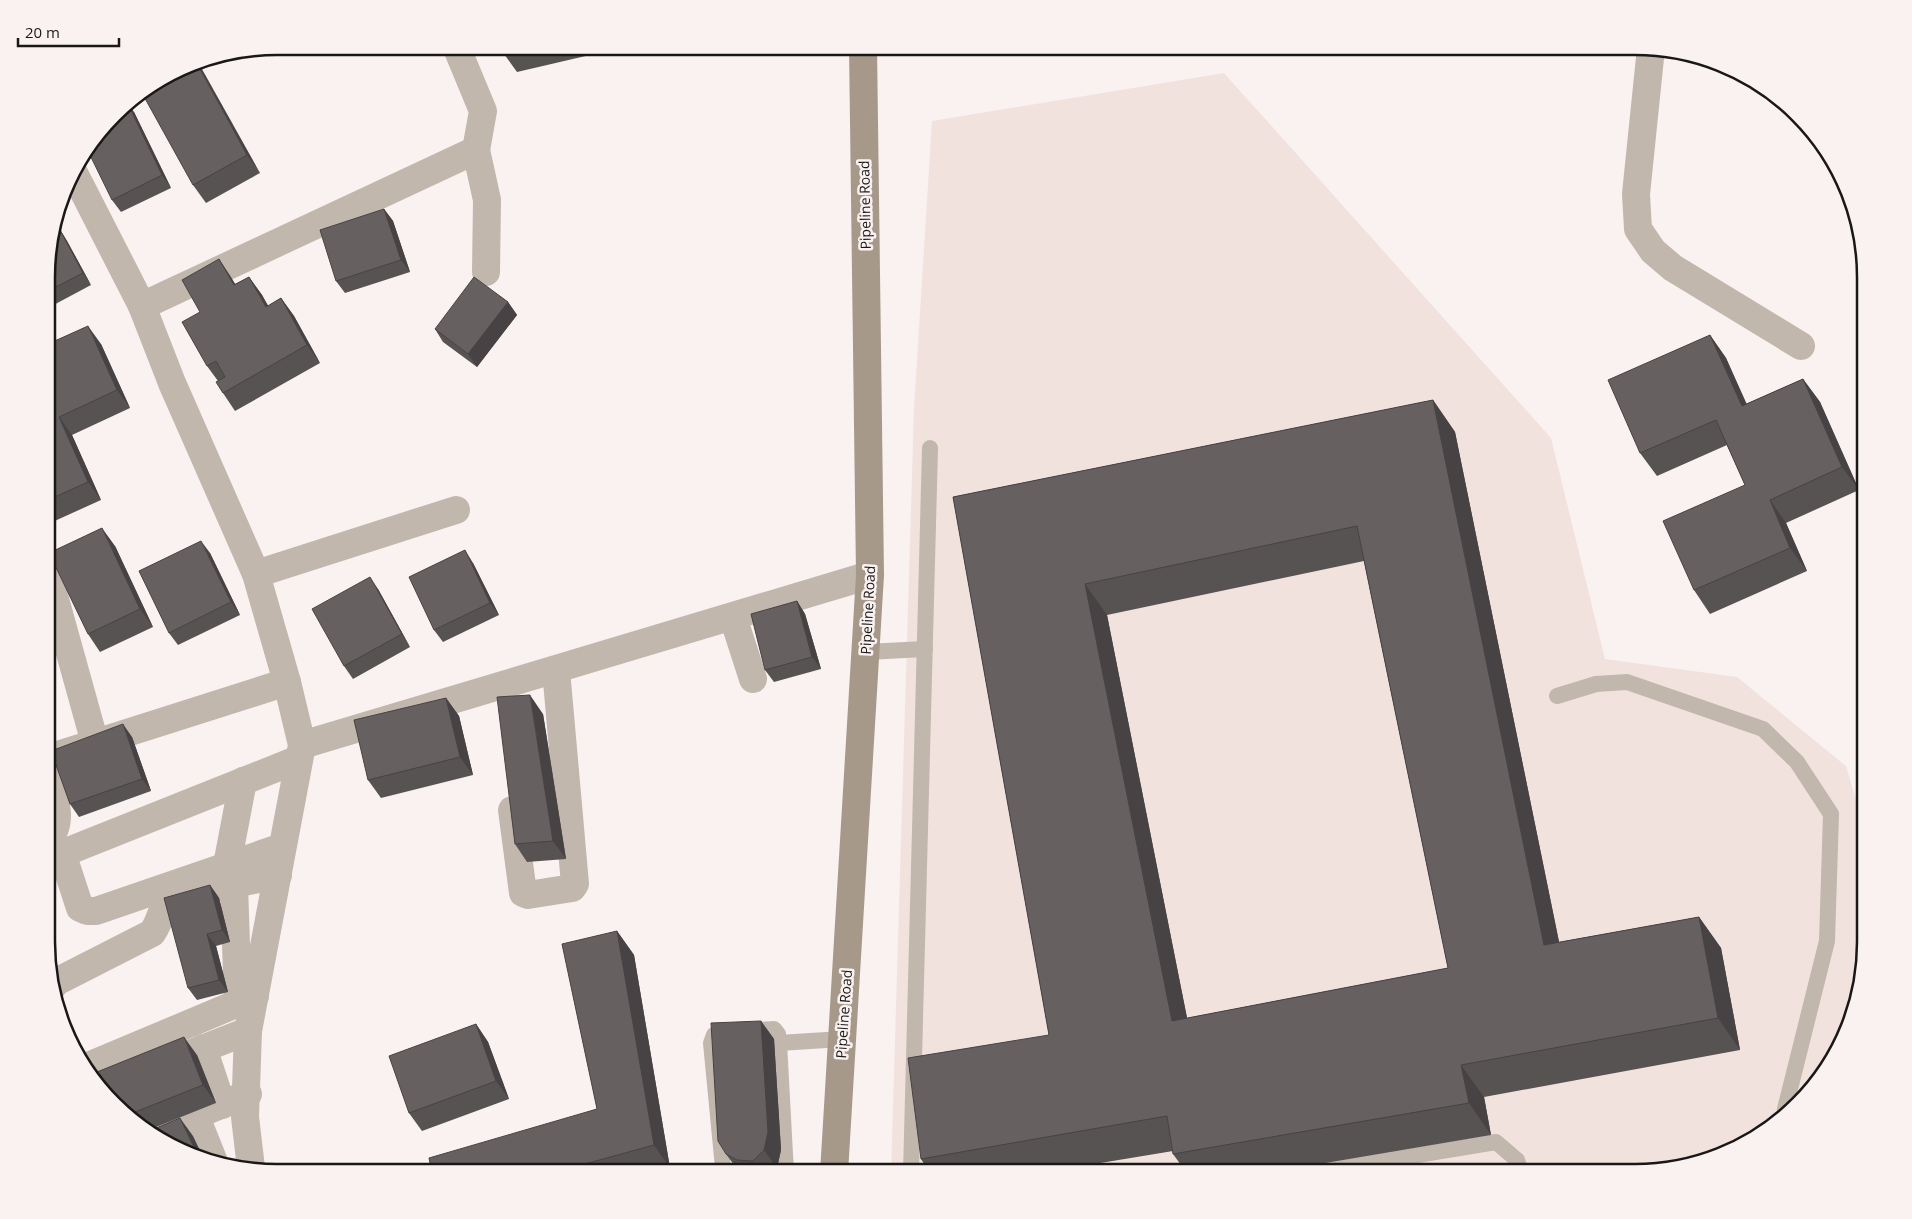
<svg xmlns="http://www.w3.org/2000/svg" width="1912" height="1219" viewBox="0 0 1912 1219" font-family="'Open Sans',sans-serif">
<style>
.built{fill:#f2e2de}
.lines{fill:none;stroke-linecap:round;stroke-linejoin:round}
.lane{stroke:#c1b7ad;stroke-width:16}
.street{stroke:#c1b7ad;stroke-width:28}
.secondary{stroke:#a7998a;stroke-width:28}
.wall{fill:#585353;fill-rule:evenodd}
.shaded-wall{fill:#474344}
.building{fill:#666061;stroke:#474344;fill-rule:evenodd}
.labels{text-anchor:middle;stroke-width:5;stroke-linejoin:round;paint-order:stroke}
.street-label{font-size:14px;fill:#1a1817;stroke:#faf2f1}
.rim{fill:none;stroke:#1a1817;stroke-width:2.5}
</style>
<rect width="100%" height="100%" fill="#faf2f1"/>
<path class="built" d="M 1224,73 L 1551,438 L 1605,659 L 1737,677 L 1846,766 L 1865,830 L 1865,937 L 1859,987 L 1827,1070 L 1751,1142 L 1650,1172 L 891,1173 L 914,408 L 932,121 Z"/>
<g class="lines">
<g class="lane">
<path d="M 866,652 L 925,649"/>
<path d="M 1557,696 L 1596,684 L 1627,682 L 1763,729 L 1797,762 L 1831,814 L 1827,941 L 1785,1109"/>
<path d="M 779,1043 L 842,1039"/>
<path d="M 1314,1172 L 1496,1142 L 1517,1160 L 1521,1172"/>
<path d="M 725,1173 L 723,1168 L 711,1043 L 714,1035 L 720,1032 L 774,1029 L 778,1034 L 779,1043 L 786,1173"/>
<path d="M 911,1173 L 930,448"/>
</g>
<g class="street">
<path d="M 1651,48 L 1636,194 L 1638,229 L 1653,251 L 1673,268 L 1801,346"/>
<path d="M 476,150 L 487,200 L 486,272"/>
<path d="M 73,171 L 142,306 L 172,383 L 256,574 L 287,682 L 302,745 L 248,1031 L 245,1117 L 251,1168"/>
<path d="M 142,306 L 476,150 L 483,111 L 456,46"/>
<path d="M 48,574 L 95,743"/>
<path d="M 256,574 L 456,510"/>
<path d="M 733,617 L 753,679"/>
<path d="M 302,745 L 870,575"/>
<path d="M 48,758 L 287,682"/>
<path d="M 48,770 C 52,790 66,823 48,839"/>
<path d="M 512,810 L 523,893 L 528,895 L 572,888 L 575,884 L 556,670"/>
<path d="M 282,847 L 96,911 L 87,911 L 80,908 L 64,859 L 65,854 L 71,850 L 299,759"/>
<path d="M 227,865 L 243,781"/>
<path d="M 234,885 L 238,1003"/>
<path d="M 53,986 L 56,982 L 152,933 C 161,921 161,906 172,897 L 278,875"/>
<path d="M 203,1048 L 222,1105"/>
<path d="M 86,1067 L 255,996"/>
<path d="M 105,1087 L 248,1031"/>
<path d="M 200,1127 L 214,1162"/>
<path d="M 149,1134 L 248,1094"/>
</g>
<path class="secondary" d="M 834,1173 L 870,575 L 863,46"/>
</g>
<g class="wall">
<path d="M 503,46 L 588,46 L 590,55 L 517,72 L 504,54 Z"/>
<path d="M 189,64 L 260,173 L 206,203 L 193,185 Z"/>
<path d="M 134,112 L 171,188 L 121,212 L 112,200 Z"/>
<path d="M 384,209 L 393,221 L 410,272 L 345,293 L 336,281 Z"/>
<path d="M 59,228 L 67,241 L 91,285 L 48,308 L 48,247 Z"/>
<path d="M 219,259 L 235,284 L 249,277 L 262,295 L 268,306 L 281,298 L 294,316 L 320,363 L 235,411 L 223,393 L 218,381 L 207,366 L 200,312 Z"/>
<path d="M 508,302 L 517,315 L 477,367 L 443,342 L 435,329 Z"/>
<path d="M 1710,335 L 1726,358 L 1746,404 L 1803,379 L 1820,402 L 1859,490 L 1786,523 L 1807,571 L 1710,614 L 1694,590 L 1745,485 L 1727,445 L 1657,476 L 1640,453 Z"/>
<path d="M 48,344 L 101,344 L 130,408 L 72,435 L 101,500 L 48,524 Z"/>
<path d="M 1433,400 L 1455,432 L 1559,942 L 1699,917 L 1721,948 L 1740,1050 L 1484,1097 L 1491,1135 L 1272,1172 L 1186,1172 L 1173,1154 L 1173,1151 L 1046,1172 L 930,1173 L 921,1159 L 1049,1035 L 953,497 ZM 1364,561 L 1448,968 L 1187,1018 L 1107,615 Z"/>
<path d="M 115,546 L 153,627 L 100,652 L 88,634 Z"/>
<path d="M 210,553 L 240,615 L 178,645 L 169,633 Z"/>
<path d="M 473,563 L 499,615 L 443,642 L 434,630 Z"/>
<path d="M 378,589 L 410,647 L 353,679 L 344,666 Z"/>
<path d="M 797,601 L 805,614 L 821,669 L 774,682 L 765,670 Z"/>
<path d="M 446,698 L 459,716 L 473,775 L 381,798 L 368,780 Z"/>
<path d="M 543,714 L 566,859 L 527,862 L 515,844 Z"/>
<path d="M 132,737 L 151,791 L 79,817 L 70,804 Z"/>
<path d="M 210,885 L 219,898 L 230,942 L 216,946 L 228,992 L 197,1000 L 188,988 Z"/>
<path d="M 617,931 L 634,955 L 670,1168 L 654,1173 L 432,1173 L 597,1109 Z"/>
<path d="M 761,1021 L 774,1039 L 781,1150 L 777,1168 L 772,1173 L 740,1173 L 739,1172 L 726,1154 Z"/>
<path d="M 476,1024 L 488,1042 L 509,1099 L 422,1131 L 409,1113 Z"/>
<path d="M 197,1055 L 216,1103 L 146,1131 L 92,1074 Z"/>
</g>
<g class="shaded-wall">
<path d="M 583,46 L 588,46 L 590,55 Z"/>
<path d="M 196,62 L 198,62 L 260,173 L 247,155 Z"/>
<path d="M 127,102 L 134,112 L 171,188 L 162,175 Z"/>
<path d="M 384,209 L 393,221 L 410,272 L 401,260 Z"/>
<path d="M 59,228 L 67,241 L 91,285 L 83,273 Z"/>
<path d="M 219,259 L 231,277 L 246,303 L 234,285 Z"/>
<path d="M 249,277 L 262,295 L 279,325 L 266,307 Z"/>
<path d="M 281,298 L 294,316 L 320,363 L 307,345 Z"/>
<path d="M 508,302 L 517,315 L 477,367 L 468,354 Z"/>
<path d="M 88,326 L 101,344 L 130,408 L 117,390 Z"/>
<path d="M 1710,335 L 1726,358 L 1758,429 L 1742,406 Z"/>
<path d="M 1803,379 L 1820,402 L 1859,490 L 1842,467 Z"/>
<path d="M 1433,400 L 1455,432 L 1566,976 L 1544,945 Z"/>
<path d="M 59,417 L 72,435 L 101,500 L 88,482 Z"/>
<path d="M 1770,500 L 1786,523 L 1807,571 L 1790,548 Z"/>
<path d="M 102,528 L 115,546 L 153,627 L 140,609 Z"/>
<path d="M 201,541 L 210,553 L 240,615 L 231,602 Z"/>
<path d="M 465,550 L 473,563 L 499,615 L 490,603 Z"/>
<path d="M 370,577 L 378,589 L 410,647 L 402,634 Z"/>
<path d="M 1085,584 L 1107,615 L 1194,1053 L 1172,1021 Z"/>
<path d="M 797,601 L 805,614 L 821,669 L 812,657 Z"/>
<path d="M 530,695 L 543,714 L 566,859 L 553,841 Z"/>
<path d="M 446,698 L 459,716 L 473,775 L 460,757 Z"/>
<path d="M 123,724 L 132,737 L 151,791 L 142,779 Z"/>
<path d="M 210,885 L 219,898 L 230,942 L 222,930 Z"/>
<path d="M 1699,917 L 1721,948 L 1740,1050 L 1718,1018 Z"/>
<path d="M 617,931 L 634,955 L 670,1168 L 654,1145 Z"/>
<path d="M 207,934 L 216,946 L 228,992 L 219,980 Z"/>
<path d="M 761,1021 L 774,1039 L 781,1150 L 777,1168 L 764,1150 Z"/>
<path d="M 476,1024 L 488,1042 L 509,1099 L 496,1081 Z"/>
<path d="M 184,1037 L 197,1055 L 216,1103 L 203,1085 Z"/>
<path d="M 1461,1065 L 1484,1097 L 1491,1135 L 1469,1103 Z"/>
<path d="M 180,1118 L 193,1136 L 205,1161 L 200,1159 L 199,1158 Z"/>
</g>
<g class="building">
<path d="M 503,46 L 539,46 L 504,54 Z"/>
<path d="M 196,62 L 247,155 L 193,185 L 142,93 L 189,64 Z"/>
<path d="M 127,102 L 162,175 L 112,200 L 88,151 L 125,104 Z"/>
<path d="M 384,209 L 401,260 L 336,281 L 320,230 Z"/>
<path d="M 59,228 L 83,273 L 48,291 L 48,247 L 53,232 Z"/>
<path d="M 219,259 L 234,285 L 249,277 L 266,307 L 281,298 L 307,345 L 223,393 L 216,382 L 225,377 L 216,361 L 207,366 L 182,322 L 200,312 L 182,280 Z"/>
<path d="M 474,277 L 508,302 L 468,354 L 435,329 Z"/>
<path d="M 88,326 L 117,390 L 59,417 L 88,482 L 48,500 L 48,344 Z"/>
<path d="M 1710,335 L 1742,406 L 1803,379 L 1842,467 L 1770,500 L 1790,548 L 1694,590 L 1663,521 L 1745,485 L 1716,420 L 1640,453 L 1608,380 Z"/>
<path d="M 1433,400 L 1544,945 L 1699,917 L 1718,1018 L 1461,1065 L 1469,1103 L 1173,1154 L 1167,1116 L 921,1159 L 908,1058 L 1049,1035 L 953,497 ZM 1357,526 L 1448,968 L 1172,1021 L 1085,584 Z"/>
<path d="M 102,528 L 140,609 L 88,634 L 49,553 Z"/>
<path d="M 201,541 L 231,602 L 169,633 L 139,571 Z"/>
<path d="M 465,550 L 490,603 L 434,630 L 409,577 Z"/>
<path d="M 370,577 L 402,634 L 344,666 L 312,609 Z"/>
<path d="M 797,601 L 812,657 L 765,670 L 751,614 Z"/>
<path d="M 530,695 L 553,841 L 515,844 L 497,697 Z"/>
<path d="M 446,698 L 460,757 L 368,780 L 354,720 Z"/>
<path d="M 123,724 L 142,779 L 70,804 L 51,751 Z"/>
<path d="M 210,885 L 222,930 L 207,934 L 219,980 L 188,988 L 164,898 Z"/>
<path d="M 617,931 L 654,1145 L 552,1173 L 432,1173 L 429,1158 L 597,1109 L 562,944 Z"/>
<path d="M 761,1021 L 768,1132 L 764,1150 L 753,1161 L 737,1160 L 726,1154 L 718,1141 L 711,1023 Z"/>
<path d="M 476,1024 L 496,1081 L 409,1113 L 389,1056 Z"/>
<path d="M 184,1037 L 203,1085 L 130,1114 L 92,1074 Z"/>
<path d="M 180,1118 L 199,1158 L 198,1158 L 149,1134 L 147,1132 Z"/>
</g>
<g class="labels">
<g class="street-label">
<text transform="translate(865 205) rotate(-91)" y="5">Pipeline Road</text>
<text transform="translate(868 610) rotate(-87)" y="5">Pipeline Road</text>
<text transform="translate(844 1014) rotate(-86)" y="5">Pipeline Road</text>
</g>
</g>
<path d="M0 0H1912V1219H0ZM277 55H1635A222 222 0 0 1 1857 277V942A222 222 0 0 1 1635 1164H277A222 222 0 0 1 55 942V277A222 222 0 0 1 277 55Z" fill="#faf2f1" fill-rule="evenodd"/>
<path class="rim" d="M277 55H1635A222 222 0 0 1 1857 277V942A222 222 0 0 1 1635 1164H277A222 222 0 0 1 55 942V277A222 222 0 0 1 277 55Z"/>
<path d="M18 38v8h101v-8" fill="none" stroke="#1a1817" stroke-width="2.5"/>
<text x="25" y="38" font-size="15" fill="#1a1817" stroke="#faf2f1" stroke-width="4" paint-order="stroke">20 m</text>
</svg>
